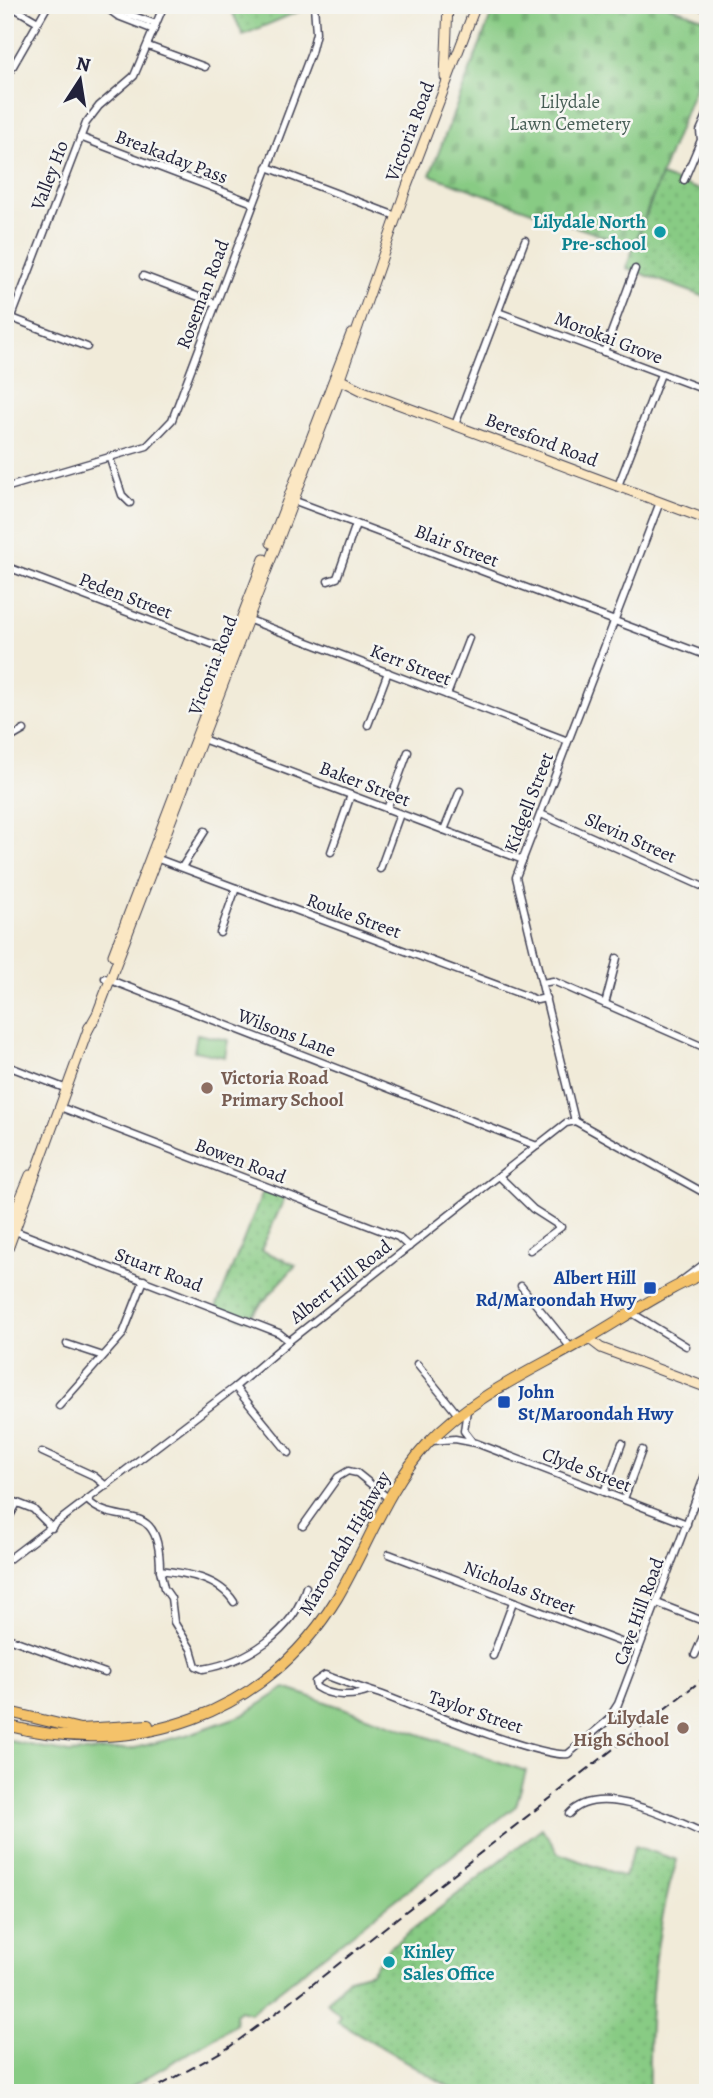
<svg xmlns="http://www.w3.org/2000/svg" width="713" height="2098" viewBox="0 0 713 2098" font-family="Alegreya,serif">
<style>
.grass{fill:#88cb84;stroke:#557660;stroke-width:2}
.cemetery{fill:url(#cemetery-stones);stroke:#557660;stroke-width:2}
.park{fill:url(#park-dots);stroke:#557660;stroke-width:2}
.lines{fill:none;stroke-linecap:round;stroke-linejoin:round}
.minor-casing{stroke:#414053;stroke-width:9}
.tertiary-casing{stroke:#414053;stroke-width:10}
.secondary-casing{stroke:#414053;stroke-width:11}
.trunk-casing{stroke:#414053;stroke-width:12}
.minor{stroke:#fff;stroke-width:6}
.tertiary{stroke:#fff;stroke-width:7}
.secondary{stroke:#fbe7c3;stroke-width:9}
.trunk{stroke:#f4c26a;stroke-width:10}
.rail{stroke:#22223b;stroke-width:2;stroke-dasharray:10 5;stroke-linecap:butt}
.culture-dot{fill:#0f9aa8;stroke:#f6f6f2;stroke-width:2.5}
.education-dot{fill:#8d6e63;stroke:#f6f6f2;stroke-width:2.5}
.transit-dot{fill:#1a4fb4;stroke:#f6f6f2;stroke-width:2.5}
.labels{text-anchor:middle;stroke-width:5;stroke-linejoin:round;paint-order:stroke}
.park-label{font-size:19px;fill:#465d55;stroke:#f6f6f2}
.street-label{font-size:19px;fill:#22223b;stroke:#f6f6f2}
.culture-label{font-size:19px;font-weight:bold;fill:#0d838f;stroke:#f6f6f2;text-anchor:end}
.education-label{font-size:19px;font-weight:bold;fill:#785e54;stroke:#f6f6f2;text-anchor:start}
.transit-label{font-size:19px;font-weight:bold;fill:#164399;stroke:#f6f6f2;text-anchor:end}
</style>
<defs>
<pattern id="cemetery-stones" width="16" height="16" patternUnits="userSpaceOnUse" patternTransform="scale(1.75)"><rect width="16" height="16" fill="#88cb84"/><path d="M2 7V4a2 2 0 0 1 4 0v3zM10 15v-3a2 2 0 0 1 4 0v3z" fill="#75ae73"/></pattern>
<pattern id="park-dots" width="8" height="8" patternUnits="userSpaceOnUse" patternTransform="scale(1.75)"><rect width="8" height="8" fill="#88cb84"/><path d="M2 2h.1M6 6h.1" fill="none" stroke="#75ae73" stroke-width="1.8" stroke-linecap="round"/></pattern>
</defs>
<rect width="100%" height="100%" fill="#f6f6f2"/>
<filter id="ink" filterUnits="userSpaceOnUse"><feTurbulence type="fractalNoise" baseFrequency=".0143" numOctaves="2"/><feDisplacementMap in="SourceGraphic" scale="14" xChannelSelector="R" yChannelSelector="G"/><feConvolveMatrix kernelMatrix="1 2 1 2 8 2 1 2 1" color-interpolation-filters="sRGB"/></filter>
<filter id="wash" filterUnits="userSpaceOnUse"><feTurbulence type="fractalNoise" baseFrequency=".00686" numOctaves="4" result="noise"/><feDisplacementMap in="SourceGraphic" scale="28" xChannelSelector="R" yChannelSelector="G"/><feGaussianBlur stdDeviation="1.57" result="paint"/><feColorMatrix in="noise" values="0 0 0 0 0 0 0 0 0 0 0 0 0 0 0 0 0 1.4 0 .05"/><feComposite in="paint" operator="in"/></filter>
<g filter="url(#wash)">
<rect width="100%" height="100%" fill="#f1ebd9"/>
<g class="grass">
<path d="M 197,1034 L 228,1040 L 225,1057 L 194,1051 Z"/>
<path d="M 285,1688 L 526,1771 L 516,1806 L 250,2013 L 240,2010 L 235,2014 L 236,2023 L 222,2033 L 120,2093 L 5,2093 L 5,1740 L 69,1753 L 131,1749 L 186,1735 L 243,1715 Z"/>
</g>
<path class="cemetery" d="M 495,5 L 666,5 L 708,20 L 708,54 L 633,247 L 430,175 Z"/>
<g class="park">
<path d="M 229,5 L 306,5 L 307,8 L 243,35 Z"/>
<path d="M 661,176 L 708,193 L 708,298 L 626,268 Z"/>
<path d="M 264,1189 L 285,1197 L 261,1250 L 296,1265 L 247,1320 L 216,1308 Z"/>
<path d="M 542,1828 L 558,1853 L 624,1877 L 635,1846 L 677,1860 C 653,1936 648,2014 649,2093 L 460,2093 L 337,2021 L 340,2015 L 327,2002 L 349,1978 L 371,1972 L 390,1947 Z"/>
</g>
</g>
<g filter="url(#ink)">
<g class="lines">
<g class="minor-casing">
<g id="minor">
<path d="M 9,5 L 38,22"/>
<path d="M 103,5 L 118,16 L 154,30"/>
<path d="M 106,6 L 156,24"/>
<path d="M 148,46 L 205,67"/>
<path d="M 5,80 L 48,5"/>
<path d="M 80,137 L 253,203"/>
<path d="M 267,167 L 396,216"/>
<path d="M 684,180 L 701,140 L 700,131 L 708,113"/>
<path d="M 143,276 L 215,303"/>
<path d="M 498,312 L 708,391"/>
<path d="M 12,318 L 87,347"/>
<path d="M 5,335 L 86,123 L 99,106 L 134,76 L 164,5"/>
<path d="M 604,352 L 635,269"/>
<path d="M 455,425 L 525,240"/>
<path d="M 110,459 L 122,495 L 130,503"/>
<path d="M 618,486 L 661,374"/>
<path d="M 5,488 L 147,446 L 172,420 L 311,53 L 316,33 L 314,5"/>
<path d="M 290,499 L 708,656"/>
<path d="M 5,566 L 233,652"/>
<path d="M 328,581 L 337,578 L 356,524"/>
<path d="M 247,619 L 568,741"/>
<path d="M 447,695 L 469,638"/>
<path d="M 368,725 L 388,672"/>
<path d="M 200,738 L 523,860"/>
<path d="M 5,741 L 24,730"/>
<path d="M 387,809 L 408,752"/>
<path d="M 541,814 L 708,889"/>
<path d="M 444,830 L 460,791"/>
<path d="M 331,852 L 351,795"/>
<path d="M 153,857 L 537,1000 L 546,998"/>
<path d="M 182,867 L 205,831"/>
<path d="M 380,869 L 400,814"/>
<path d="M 220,933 L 236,888"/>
<path d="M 105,978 L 537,1146"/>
<path d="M 542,983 L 553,981 L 708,1049"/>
<path d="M 605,1004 L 617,958"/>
<path d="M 5,1065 L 67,1089"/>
<path d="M 60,1107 L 398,1237 L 409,1247"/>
<path d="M 575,1121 L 516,877 L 660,502"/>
<path d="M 499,1176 L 533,1209 L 561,1227 L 530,1250"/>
<path d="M 15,1231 L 279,1333 L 289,1341"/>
<path d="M 680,1282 L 708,1261"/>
<path d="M 521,1286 L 571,1348"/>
<path d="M 632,1313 L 686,1346"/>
<path d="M 67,1344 L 103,1356"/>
<path d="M 417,1364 L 459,1416"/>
<path d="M 235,1387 L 289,1453"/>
<path d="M 59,1406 L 123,1334 L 144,1280"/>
<path d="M 467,1410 L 464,1431 L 471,1440"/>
<path d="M 432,1441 L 455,1439 L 476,1443 L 687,1524"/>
<path d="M 42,1452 L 94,1476 L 106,1486"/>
<path d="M 604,1492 L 622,1443"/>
<path d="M 5,1498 L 33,1509 L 52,1528"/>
<path d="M 624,1499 L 642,1450"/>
<path d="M 87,1500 C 118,1531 160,1494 160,1570 C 186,1573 219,1578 234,1602"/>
<path d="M 695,1503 L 708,1507"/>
<path d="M 5,1525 L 17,1503"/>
<path d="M 303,1526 L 338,1477 L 348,1471 L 357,1473 L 388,1498"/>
<path d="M 389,1554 L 639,1649"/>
<path d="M 5,1562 L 235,1387 L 289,1341 L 566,1123 L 575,1121 L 708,1195"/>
<path d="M 160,1570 L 164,1588 L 171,1598 L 174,1622 L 191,1649 L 196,1666 L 203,1669 C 246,1662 294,1632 306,1587"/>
<path d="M 657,1603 L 708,1623"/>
<path d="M 5,1637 L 105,1673"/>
<path d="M 695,1655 L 708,1625"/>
<path d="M 493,1656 L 513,1602"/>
<path d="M 369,1691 C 353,1697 331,1697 316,1687 L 315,1682 L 325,1675 C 343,1682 361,1688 380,1694 C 412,1706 543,1759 568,1754 L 607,1721 L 618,1704 L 708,1467"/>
<path d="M 569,1814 C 599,1780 674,1820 708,1835"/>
</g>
</g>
<g class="tertiary-casing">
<path id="tertiary" d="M 698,5 L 708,9"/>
</g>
<g class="secondary-casing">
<g id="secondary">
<path d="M 445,77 L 448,5"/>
<path d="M 335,377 L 363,391 L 708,520"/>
<path d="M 271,543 L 351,334"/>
<path d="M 113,955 L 264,559"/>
<path d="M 88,1030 L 97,1014 L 340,379 L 407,186 L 476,5"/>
<path d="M 5,1235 L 30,1175"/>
<path d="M 5,1257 L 89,1027"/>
<path d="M 588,1338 L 601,1348 L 708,1388"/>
</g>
</g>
<g class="trunk-casing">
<g id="trunk">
<path d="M 5,1711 L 80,1729 L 148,1725"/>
<path d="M 5,1725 C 136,1759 265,1716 337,1598 C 368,1546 386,1489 428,1443 C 470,1397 534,1370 587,1339 C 627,1316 665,1289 708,1272"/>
</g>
</g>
<use href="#minor" class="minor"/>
<use href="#tertiary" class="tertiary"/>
<use href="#secondary" class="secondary"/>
<use href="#trunk" class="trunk"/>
<path class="rail" d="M 147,2093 L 228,2048 L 277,2012 L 708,1675"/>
</g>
</g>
<g class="culture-dot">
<circle cx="660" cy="232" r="7"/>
<circle cx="389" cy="1962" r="7"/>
</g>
<g class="education-dot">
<circle cx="207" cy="1088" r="7"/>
<circle cx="683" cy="1728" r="7"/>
</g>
<g class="transit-dot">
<rect x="643" y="1281" width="14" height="14" rx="3.5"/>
<rect x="497" y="1395" width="14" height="14" rx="3.5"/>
</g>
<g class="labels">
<g class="park-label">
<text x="570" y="108">Lilydale<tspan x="570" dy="22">Lawn Cemetery</tspan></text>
</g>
<g class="street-label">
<text transform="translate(409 131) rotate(-69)" y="7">Victoria Road</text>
<text transform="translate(172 156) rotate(21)" y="7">Breakaday Pass</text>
<text transform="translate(49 175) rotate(-69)" y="7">Valley Ho</text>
<text transform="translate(202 294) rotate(-69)" y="7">Roseman Road</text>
<text transform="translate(609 337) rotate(21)" y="7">Morokai Grove</text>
<text transform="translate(542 439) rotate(21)" y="7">Beresford Road</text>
<text transform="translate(457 545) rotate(21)" y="7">Blair Street</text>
<text transform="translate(126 595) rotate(21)" y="7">Peden Street</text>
<text transform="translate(411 664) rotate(21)" y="7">Kerr Street</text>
<text transform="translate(212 665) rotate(-69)" y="7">Victoria Road</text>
<text transform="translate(365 783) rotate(21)" y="7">Baker Street</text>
<text transform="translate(528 802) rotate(-69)" y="7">Kidgell Street</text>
<text transform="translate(631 837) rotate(24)" y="7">Slevin Street</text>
<text transform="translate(354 915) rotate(20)" y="7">Rouke Street</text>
<text transform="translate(287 1032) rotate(21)" y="7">Wilsons Lane</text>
<text transform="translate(241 1160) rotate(21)" y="7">Bowen Road</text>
<text transform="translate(159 1269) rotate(21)" y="7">Stuart Road</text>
<text transform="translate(340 1281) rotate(-38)" y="7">Albert Hill Road</text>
<text transform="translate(587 1469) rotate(21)" y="7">Clyde Street</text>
<text transform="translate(344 1543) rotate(-60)" y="7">Maroondah Highway</text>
<text transform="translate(520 1587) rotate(21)" y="7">Nicholas Street</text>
<text transform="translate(638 1611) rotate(-70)" y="7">Cave Hill Road</text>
<text transform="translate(476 1711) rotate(19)" y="7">Taylor Street</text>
</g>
<g class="culture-label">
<text x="646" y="228">Lilydale North<tspan x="646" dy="22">Pre-school</tspan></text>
<text x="403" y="1958" text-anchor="start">Kinley<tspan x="403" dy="22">Sales Office</tspan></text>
</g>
<g class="education-label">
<text x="221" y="1084">Victoria Road<tspan x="221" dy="22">Primary School</tspan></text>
<text x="669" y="1724" text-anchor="end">Lilydale<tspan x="669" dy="22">High School</tspan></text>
</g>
<g class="transit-label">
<text x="636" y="1284">Albert Hill<tspan x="636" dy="22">Rd/Maroondah Hwy</tspan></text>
<text x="518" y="1398" text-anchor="start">John<tspan x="518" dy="22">St/Maroondah Hwy</tspan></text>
</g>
</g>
<rect width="713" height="2098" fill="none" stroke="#f6f6f2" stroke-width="28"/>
<g transform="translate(80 80) rotate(12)" stroke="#f6f6f2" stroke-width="5" paint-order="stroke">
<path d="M0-5L12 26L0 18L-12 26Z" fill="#22223b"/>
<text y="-10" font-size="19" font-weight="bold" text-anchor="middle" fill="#22223b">N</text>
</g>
</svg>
